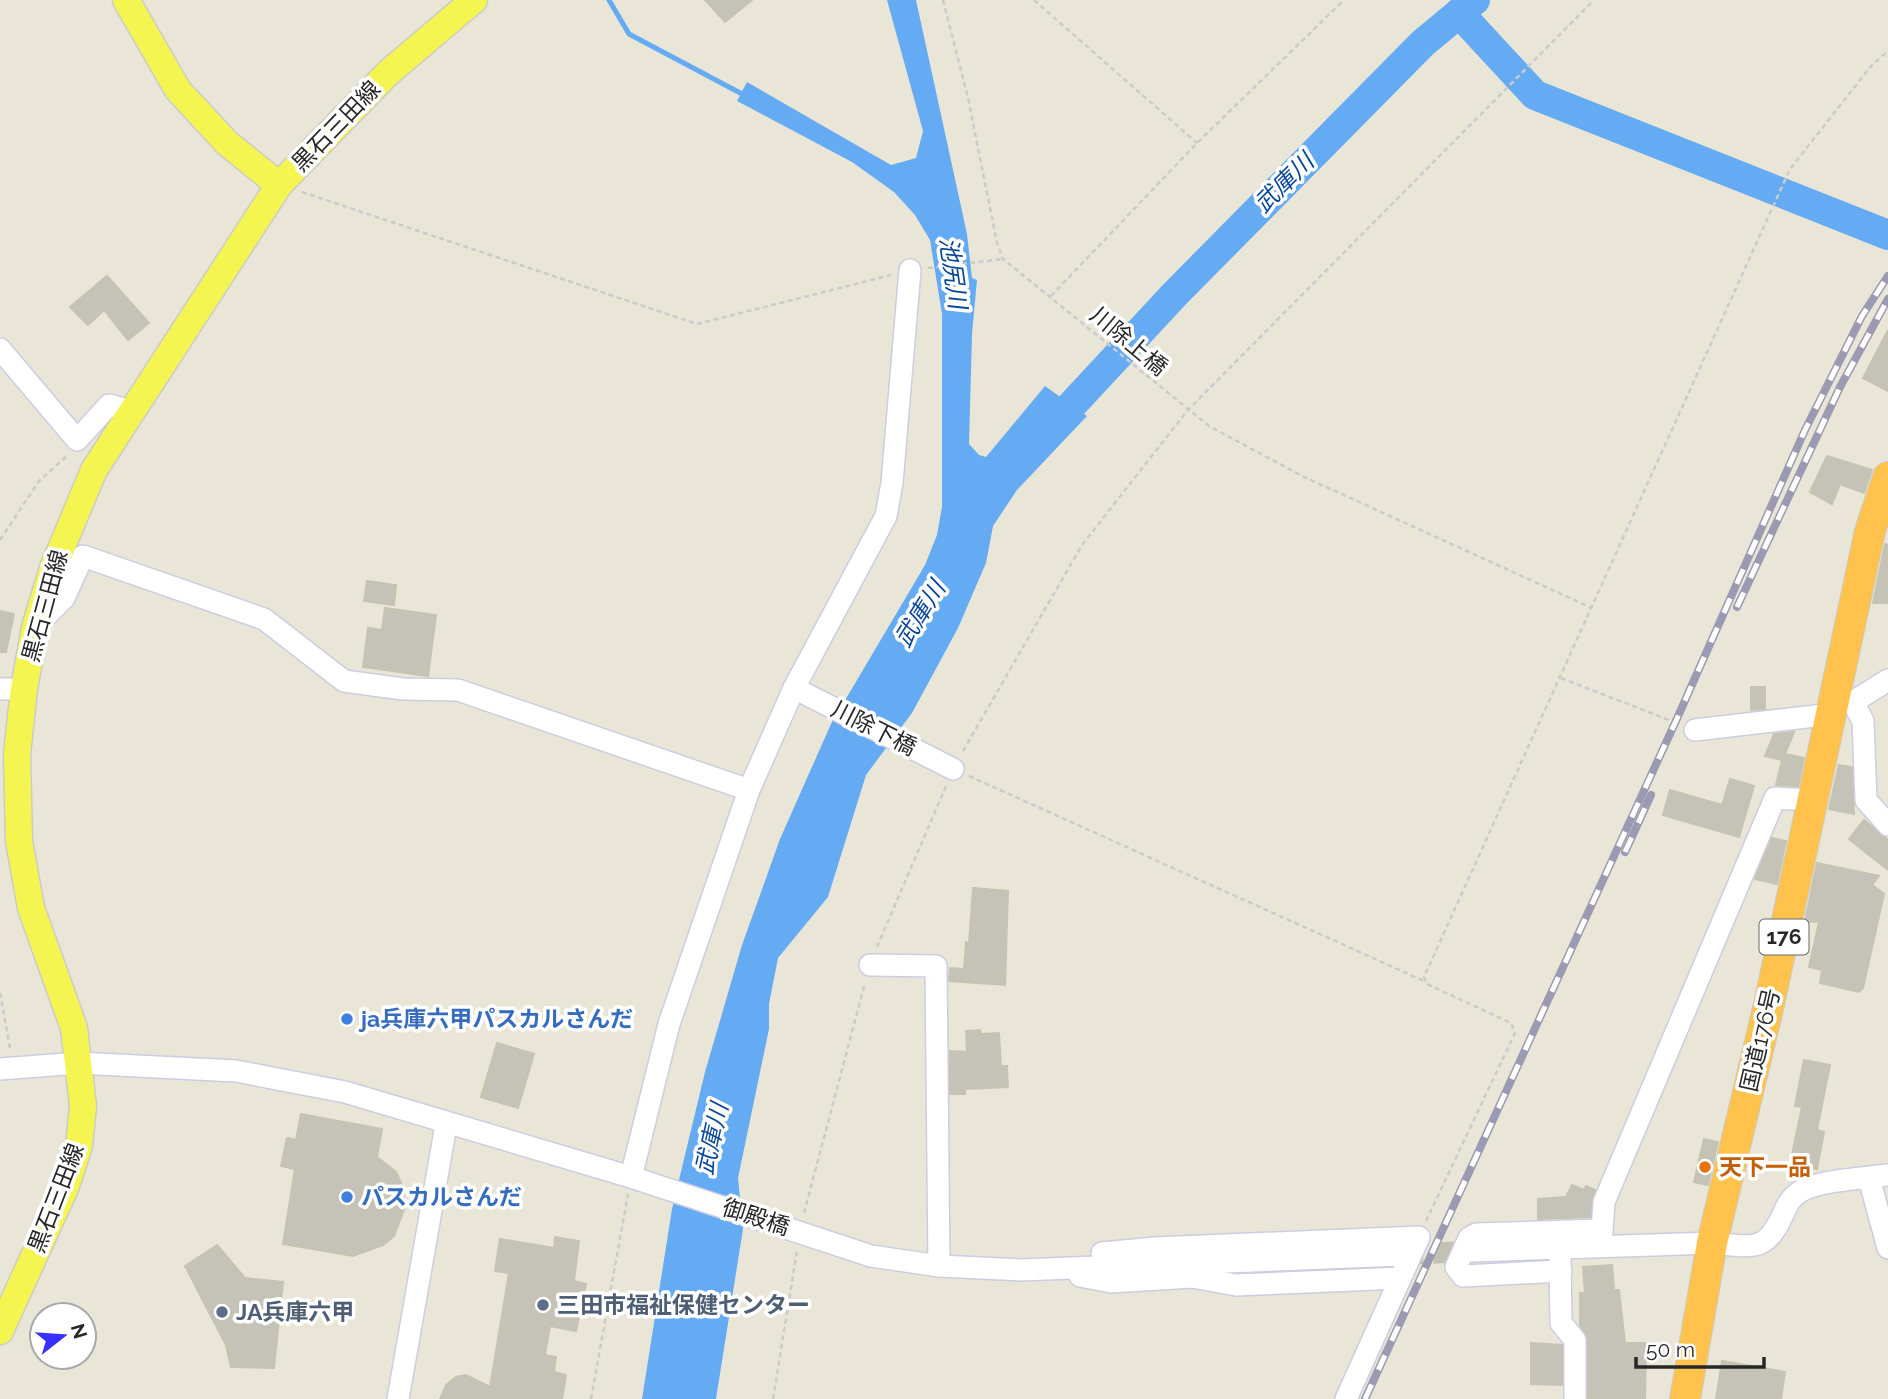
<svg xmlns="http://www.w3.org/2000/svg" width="1888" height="1399" viewBox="0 0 1888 1399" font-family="Raleway,'Noto Sans JP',sans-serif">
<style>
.water{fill:#64abf3}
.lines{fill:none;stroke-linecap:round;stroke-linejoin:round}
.stream{stroke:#64abf3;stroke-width:5}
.river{stroke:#64abf3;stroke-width:30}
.building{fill:#c5c3b7;stroke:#c5c3b1;stroke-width:2}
.minor-tunnel{stroke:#c3c0b4;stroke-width:21;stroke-dasharray:21 10;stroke-linecap:butt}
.minor-casing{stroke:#cdcce1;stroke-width:24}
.major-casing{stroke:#cbcbcb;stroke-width:29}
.highway-casing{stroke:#cbcbcb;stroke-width:32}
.path{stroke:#cbcbcb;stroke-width:2.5;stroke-dasharray:5 3.5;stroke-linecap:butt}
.minor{stroke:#fff;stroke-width:21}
.major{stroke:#f5f551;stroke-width:26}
.highway{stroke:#ffc34d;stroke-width:30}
.rail-casing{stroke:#9c9ab2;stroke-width:8}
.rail{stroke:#fff;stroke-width:5;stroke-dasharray:16;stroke-linecap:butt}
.shop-dot{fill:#3f7fe0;stroke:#fff;stroke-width:2.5}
.food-dot{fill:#e8710a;stroke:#fff;stroke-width:2.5}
.service-dot{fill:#5c6f8a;stroke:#fff;stroke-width:2.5}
.labels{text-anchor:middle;stroke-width:7;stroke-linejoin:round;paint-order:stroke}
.shield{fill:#fff;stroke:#686868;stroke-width:2}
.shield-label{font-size:21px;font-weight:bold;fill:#272727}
.street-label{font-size:23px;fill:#272727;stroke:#fff}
.shop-label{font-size:23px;font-weight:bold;fill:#366cbe;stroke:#fff;text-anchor:start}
.food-label{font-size:23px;font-weight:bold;fill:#c56008;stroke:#fff;text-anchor:start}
.service-label{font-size:23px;font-weight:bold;fill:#4e5e75;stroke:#fff;text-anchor:start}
.water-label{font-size:24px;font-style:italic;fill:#084699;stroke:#fff}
</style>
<rect width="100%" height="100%" fill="#eae6d7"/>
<path class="water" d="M 887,0 L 916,0 L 967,234 L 972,278 L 977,280 L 972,334 L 969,444 L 979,455 L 986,457 L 1045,386 L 1087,416 L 1017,490 L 993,526 L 986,563 L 958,628 L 912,713 L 866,775 L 828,897 L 778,958 L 769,1004 L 769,1029 L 738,1178 L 743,1229 L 716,1399 L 642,1399 L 672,1209 L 705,1072 L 742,945 L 780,839 L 831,724 L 925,565 L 937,535 L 942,507 L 942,314 L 930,240 L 915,215 L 894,192 L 852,162 L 737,101 L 747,82 L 891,165 L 916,158 L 923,131 Z"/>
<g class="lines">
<path class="stream" d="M 609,0 L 629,34 L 746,96"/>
<g class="river">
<path d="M 1459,13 L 1535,95 L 1888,235"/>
<path d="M 1044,435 L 1174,295 L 1423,43 L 1475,0"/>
</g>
</g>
<g class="building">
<path d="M 705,0 L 752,0 L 725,22 Z"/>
<path d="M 107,276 L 149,323 L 128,340 L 104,310 L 88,325 L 70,307 Z"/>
<path d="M 1888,330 L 1888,391 L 1863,378 Z"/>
<path d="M 1827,456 L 1872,470 L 1864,493 L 1840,484 L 1832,504 L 1810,492 Z"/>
<path d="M 1885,544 L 1888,545 L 1888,603 L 1873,603 Z"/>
<path d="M 367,581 L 396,585 L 394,605 L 364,601 Z"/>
<path d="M 385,608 L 436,615 L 428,676 L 363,667 L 368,628 L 382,630 Z"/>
<path d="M 0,611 L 14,614 L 6,652 L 0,652 Z"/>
<path d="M 1751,687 L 1765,687 L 1765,709 L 1751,710 Z"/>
<path d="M 1794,732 L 1785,754 L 1804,758 L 1798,786 L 1776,785 L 1782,760 L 1765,756 L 1774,734 Z"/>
<path d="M 1839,765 L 1852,767 L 1854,814 L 1829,809 Z"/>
<path d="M 1730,779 L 1754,786 L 1739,837 L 1663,815 L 1670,790 L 1722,805 Z"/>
<path d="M 1864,820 L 1888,840 L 1888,870 L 1849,839 Z"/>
<path d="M 1772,838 L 1786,841 L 1777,884 L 1755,879 Z"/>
<path d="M 1817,863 L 1879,876 L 1872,885 L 1884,894 L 1863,988 L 1859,992 L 1820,983 L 1822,970 L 1809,967 L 1819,922 L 1805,921 Z"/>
<path d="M 973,888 L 1008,891 L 1005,985 L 949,981 L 950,968 L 964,969 L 966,942 L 969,943 Z"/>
<path d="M 980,1030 L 981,1034 L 999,1033 L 1001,1066 L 1007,1066 L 1008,1087 L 965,1089 L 965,1094 L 950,1094 L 950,1051 L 967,1052 L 966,1031 Z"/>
<path d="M 497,1043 L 534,1054 L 518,1108 L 481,1097 Z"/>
<path d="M 1804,1060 L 1830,1065 L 1817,1130 L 1824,1132 L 1817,1169 L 1790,1164 L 1802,1107 L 1795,1106 Z"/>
<path d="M 301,1114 L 382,1129 L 377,1157 L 396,1172 L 403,1187 L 405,1207 L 394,1236 L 383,1245 L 353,1256 L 283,1244 L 295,1169 L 281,1166 L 287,1138 L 296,1140 Z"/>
<path d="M 1704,1139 L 1718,1142 L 1708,1185 L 1694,1182 Z"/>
<path d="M 1572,1185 L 1584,1190 L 1586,1186 L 1595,1190 L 1590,1217 L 1538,1219 L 1538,1199 L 1566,1197 Z"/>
<path d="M 555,1237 L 579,1241 L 574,1281 L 586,1284 L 576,1331 L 550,1326 L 545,1355 L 556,1357 L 554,1372 L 566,1375 L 562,1399 L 440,1399 L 446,1385 L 456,1377 L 466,1375 L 490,1387 L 509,1273 L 495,1271 L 500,1239 L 554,1248 Z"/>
<path d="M 217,1245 L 245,1278 L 283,1282 L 274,1368 L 231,1367 L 226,1345 L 185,1266 Z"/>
<path d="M 1612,1265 L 1614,1290 L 1619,1290 L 1625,1343 L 1646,1343 L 1645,1399 L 1588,1399 L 1588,1340 L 1580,1325 L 1580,1293 L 1585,1293 L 1583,1267 Z"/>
<path d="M 1531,1343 L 1562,1345 L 1562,1385 L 1531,1384 Z"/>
<path d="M 1722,1361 L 1785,1372 L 1781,1399 L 1716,1399 Z"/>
</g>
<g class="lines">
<path class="minor-tunnel" d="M 1402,1255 L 1471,1251"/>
<g class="minor-casing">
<g id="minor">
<path d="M 0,349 L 77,440 L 109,405 L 131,411"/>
<path d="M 35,627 L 64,598 L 83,556 L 264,619 L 344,681 L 403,689 L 458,690 L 749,790"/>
<path d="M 794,688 L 953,769"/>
<path d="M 0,689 L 24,689"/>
<path d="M 1839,702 L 1853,702 L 1888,680"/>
<path d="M 1853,702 L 1863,721 L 1866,800 L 1888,825"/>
<path d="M 1695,730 L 1832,714"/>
<path d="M 870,965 L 936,966 L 939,1266"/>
<path d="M 0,1069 L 78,1063 L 236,1071 L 345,1092 L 631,1177 L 871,1256 L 939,1266 L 1021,1270 L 1402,1255"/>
<path d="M 631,1177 L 669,1024 L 749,790 L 794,688 L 886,516 L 892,483 L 910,270"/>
<path d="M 1869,1178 L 1888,1248"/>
<path d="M 1601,1245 L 1604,1202 L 1775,798 L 1814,800"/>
<path d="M 1471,1251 L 1712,1243 C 1756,1247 1766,1253 1785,1210 C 1788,1202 1795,1194 1803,1190 C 1823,1180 1865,1178 1888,1175"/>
<path d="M 1102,1253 L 1155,1248 L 1419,1237 L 1346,1399"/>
<path d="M 1560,1259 L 1561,1323 L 1575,1340 L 1575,1399"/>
<path d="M 1561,1271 L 1463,1276 L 1456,1267 L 1469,1238 L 1476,1234 L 1601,1230"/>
<path d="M 1080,1276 L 1111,1282 L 1192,1277 L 1236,1285 L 1400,1278"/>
<path d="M 398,1399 L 446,1125"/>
</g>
</g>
<g class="major-casing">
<g id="major">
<path d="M 126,0 L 178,90 L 227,143 L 279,185"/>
<path d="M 0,1331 L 66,1186 L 79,1146 L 83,1106 L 74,1028 L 31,908 L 19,841 L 17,754 L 24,689 L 35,627 L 53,568 L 94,470 L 279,185 L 388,73 L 474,0"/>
</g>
</g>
<g class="highway-casing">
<path id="highway" d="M 1685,1399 L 1712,1243 L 1770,1000 L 1870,531 L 1888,477"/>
</g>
<g class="path">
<path d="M 943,0 L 968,98 L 997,243 L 1003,259 L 1209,426 L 1302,476 L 1592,608"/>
<path d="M 1034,0 L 1197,143"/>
<path d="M 302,192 L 697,324 L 891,275"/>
<path d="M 928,268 L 1003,259"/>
<path d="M 1051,296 L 1197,143 L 1344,0"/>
<path d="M 0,540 L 39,481 L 68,455"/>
<path d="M 1561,678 L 1679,724"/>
<path d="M 963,751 L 1082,545 L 1187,411 L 1594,0"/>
<path d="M 969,776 L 1424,981"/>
<path d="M 877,947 L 946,786"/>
<path d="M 0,993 L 10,1048"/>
<path d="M 804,1213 L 865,983"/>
<path d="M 1426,1221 L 1515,1033 L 1511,1023 L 1427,984 L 1424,977 L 1790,169 L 1872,65 L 1888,51"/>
<path d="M 591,1399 L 628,1194"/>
<path d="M 773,1399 L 797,1251"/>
</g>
<use href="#minor" class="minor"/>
<use href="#major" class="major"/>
<use href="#highway" class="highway"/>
<g class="rail-casing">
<g id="rail">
<path d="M 1737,607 L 1840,387 L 1888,299"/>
<path d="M 1625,852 L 1651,795"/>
<path d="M 1365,1399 L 1675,723 L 1805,430 L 1862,316 L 1888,276"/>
</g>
</g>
<use href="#rail" class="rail"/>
</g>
<g class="shop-dot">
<circle cx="347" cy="1019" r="7"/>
<circle cx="347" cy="1197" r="7"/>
</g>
<circle class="food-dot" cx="1705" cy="1167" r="7"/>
<g class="service-dot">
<circle cx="543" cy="1305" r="7"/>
<circle cx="222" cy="1312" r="7"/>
</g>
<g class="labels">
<rect class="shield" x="1759.5" y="919.5" width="49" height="35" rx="5"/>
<g class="shield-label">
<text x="1784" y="944">176</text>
</g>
<g class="street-label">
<text transform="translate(336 126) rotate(-46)" y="8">黒石三田線</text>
<text transform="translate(1129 341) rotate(40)" y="8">川除上橋</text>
<text transform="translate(45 606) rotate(-75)" y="8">黒石三田線</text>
<text transform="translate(874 728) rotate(27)" y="8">川除下橋</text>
<text transform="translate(1760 1040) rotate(-77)" y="8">国道176号</text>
<text transform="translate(56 1198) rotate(-69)" y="8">黒石三田線</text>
<text transform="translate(756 1217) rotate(18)" y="8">御殿橋</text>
</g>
<g class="shop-label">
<text x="361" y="1027">ja兵庫六甲パスカルさんだ</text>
<text x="361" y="1205">パスカルさんだ</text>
</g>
<g class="food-label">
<text x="1719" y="1175">天下一品</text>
</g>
<g class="service-label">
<text x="557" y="1313">三田市福祉保健センター</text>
<text x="236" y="1320">JA兵庫六甲</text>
</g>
<g class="water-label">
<text transform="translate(1284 183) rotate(-45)" y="8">武庫川</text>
<text transform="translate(953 273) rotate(82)" y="8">池尻川</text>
<text transform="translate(920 614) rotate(-58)" y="8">武庫川</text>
<text transform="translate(712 1139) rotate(-77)" y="8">武庫川</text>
</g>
</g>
<g transform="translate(63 1336) rotate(73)"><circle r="33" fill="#ffffff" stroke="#a9a9a9" stroke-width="2"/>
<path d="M0-5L12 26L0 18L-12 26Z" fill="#392fff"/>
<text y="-10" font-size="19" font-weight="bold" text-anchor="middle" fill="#272727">N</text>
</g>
<path d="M1636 1357v10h128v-10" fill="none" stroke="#272727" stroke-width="3.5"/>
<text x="1646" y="1357" font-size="21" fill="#272727" stroke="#ffffff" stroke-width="5" paint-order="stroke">50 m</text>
</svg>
